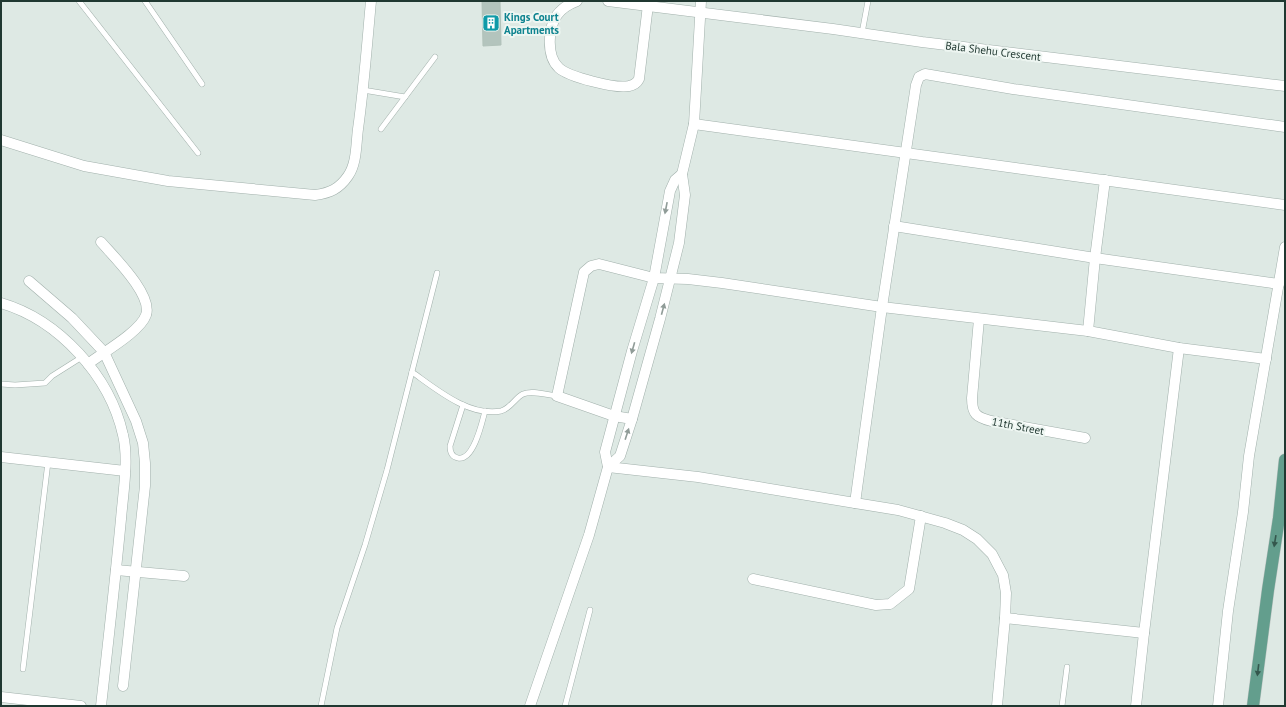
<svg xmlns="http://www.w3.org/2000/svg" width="1286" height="707" viewBox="0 0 1286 707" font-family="'PT Sans',sans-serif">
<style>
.building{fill:#b3c4bd;stroke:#b1c2ba}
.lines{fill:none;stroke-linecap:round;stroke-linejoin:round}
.service-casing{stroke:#a1b0ab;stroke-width:6}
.minor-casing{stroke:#a1b0ab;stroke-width:11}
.primary-casing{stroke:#bcc3c1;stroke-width:13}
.service{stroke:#fff;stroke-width:5}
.minor{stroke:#fff;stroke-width:10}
.primary{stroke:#639e8d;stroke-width:12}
.oneway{fill:#909c98}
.oneway2{fill:#34574d}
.labels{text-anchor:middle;stroke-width:4;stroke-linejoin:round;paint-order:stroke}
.culture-label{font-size:11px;font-weight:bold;fill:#0d838f;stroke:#eef6f2;text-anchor:start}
.street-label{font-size:11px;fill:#203831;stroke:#eef6f2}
</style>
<rect width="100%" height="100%" fill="#dee9e4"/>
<path class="building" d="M 482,1 L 500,1 L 501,45 L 483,46 Z"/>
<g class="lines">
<g class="service-casing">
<g id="service">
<path d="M 79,1 L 198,153"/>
<path d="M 145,1 L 202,84"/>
<path d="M 862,33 L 868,1"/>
<path d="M 363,90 L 405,97"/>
<path d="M 381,129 L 435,57"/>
<path d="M 412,372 C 436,389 469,417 501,411 C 510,409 515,398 523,394 C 532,390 547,395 557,396"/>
<path d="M 1,384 L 15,385 L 45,383 L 52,376 L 82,357"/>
<path d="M 463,405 L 450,446 C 450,452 452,457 458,458 C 474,461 482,422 485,411"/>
<path d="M 23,669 L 48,462"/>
<path d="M 321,706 L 337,628 L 365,545 L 387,470 L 437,273"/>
<path d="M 565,706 L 590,610"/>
<path d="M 1062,706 L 1067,667"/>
</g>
</g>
<g class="minor-casing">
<g id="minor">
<path d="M 577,1 C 569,4 562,8 557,15 C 548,28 546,56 559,68 C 569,77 616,89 629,86 C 634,85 637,83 639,79 L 648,5"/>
<path d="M 608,1 L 833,29 L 922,42 L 1285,86"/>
<path d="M 694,124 L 1285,205"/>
<path d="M 1,140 L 84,166 L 168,181 L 315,195 C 330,193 339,189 348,176 C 357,163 356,144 358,129 C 364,86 367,44 371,1"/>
<path d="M 894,226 L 1095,258 L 1279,284"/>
<path d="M 29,281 L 72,318 L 104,352 L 136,421 L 143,443 L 145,463 L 145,486 L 123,686"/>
<path d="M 1,303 C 59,320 110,376 123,435 C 129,459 123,494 121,519 C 115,582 108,644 101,706"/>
<path d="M 979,319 L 972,398 C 972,414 976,417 991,421 L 1085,438"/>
<path d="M 1088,331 L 1095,258 L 1105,180"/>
<path d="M 88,364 C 102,353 140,332 146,315 C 153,295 114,257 101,242"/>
<path d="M 632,419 L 614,416 L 557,396 L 584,272 L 591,266 L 599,264 L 654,278 L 688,279 L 722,283 L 882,307 L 1088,331 L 1179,348 L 1266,359"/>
<path d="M 1,457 L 125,471"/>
<path d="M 608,467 L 698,477 L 855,503 L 898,510 L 945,523 L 963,530 L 977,539 L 992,554 L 1003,575 L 1006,593 L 1005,618 L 997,706"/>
<path d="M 608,467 L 620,456 L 632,419 L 660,319 L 679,243 L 685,195 L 682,174 L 694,124 L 701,1"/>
<path d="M 855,503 L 882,307 L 916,85 L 919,77 L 925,74 L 1013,89 L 1285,127"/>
<path d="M 116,570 L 184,576"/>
<path d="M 753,579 L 876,605 L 890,604 L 909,589 L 921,516"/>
<path d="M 1005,618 L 1144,633"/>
<path d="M 1,697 L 81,706"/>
<path d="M 530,706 L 589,535 L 608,467 L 605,452 L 632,351 L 654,278 L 670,191 L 675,180 L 682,174"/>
<path d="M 1136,706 L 1144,633 L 1179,348"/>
<path d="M 1218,706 L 1228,611 L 1243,512 L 1249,456 L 1285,247"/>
</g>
</g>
<g class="primary-casing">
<path id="primary" d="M 1253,706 L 1268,590 L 1279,518 L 1285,460"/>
</g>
<use href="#service" class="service"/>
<use href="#minor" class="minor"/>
<use href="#primary" class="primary"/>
</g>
<defs><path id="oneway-solid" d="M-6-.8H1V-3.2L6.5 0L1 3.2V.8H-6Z"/></defs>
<g class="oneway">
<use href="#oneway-solid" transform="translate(666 208) rotate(101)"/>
<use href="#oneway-solid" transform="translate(663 309) rotate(-75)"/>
<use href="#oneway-solid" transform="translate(633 348) rotate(106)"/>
<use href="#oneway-solid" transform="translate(627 434) rotate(-72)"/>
</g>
<g class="oneway2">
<use href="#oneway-solid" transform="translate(1275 541) rotate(99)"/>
<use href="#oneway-solid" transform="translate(1258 670) rotate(97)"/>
</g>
<defs>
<g id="building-square" transform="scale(0.9)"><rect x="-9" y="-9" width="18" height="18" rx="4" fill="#0f9aa8" stroke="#eef6f2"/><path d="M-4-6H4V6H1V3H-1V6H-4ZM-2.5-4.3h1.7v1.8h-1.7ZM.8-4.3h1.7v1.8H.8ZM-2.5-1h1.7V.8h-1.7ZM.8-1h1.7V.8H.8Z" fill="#fff"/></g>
</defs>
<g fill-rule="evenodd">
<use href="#building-square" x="491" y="23"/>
</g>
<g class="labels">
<g class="culture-label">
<text x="504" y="21">Kings Court<tspan x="504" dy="13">Apartments</tspan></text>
</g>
<g class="street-label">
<text transform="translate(993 51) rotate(7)" y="4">Bala Shehu Crescent</text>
<text transform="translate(1018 426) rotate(11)" y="4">11th Street</text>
</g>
</g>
<rect width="1286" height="707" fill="none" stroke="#203831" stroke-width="4"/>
</svg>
